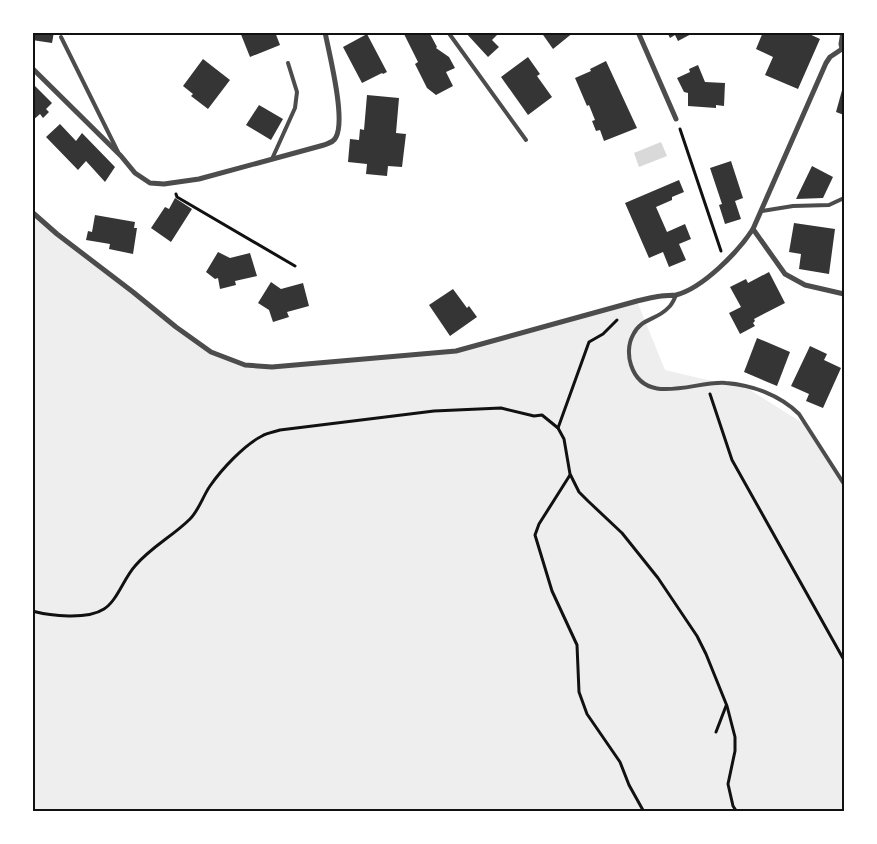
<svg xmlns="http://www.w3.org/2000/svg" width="877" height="844" viewBox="0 0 877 844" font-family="Bitter,serif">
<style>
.green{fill:#eee}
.water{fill:#d9d9d9}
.building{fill:#353535}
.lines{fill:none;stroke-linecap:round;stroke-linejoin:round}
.path{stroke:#111;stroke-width:3}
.service{stroke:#4c4c4c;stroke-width:4}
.minor{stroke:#4c4c4c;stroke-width:5}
.neatline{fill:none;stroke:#111;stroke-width:2}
</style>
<rect width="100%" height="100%" fill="#fff"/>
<path class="green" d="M 32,212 L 211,352 L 245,365 L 272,367 L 456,351 L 637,301 L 665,370 L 716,382 L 742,385 L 809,427 L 844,484 L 844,811 L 33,811 Z"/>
<path class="water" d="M 661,142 L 667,156 L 639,167 L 634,153 Z"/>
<g class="building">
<path d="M 32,32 L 54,32 L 52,43 L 32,40 Z"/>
<path d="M 240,32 L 275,32 L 280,45 L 250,57 Z"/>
<path d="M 407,32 L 429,32 L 437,47 L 436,48 L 449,57 L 455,68 L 446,72 L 453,86 L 436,95 L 427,88 L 415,64 L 418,62 L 404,34 Z"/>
<path d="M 465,32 L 500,32 L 492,40 L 499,47 L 488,57 Z"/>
<path d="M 541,32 L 574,32 L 553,49 Z"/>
<path d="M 667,32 L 695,32 L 678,41 L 675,35 L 670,38 Z"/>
<path d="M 763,32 L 805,32 L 820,39 L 798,89 L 765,75 L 773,57 L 756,49 Z"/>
<path d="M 367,34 L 387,72 L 383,74 L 382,73 L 362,83 L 343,47 Z"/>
<path d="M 528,57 L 540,74 L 537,76 L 552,97 L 528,115 L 501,77 Z"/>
<path d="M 203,59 L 230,80 L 208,109 L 191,96 L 193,94 L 183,86 Z"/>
<path d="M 606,61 L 637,128 L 604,141 L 600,130 L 596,131 L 592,121 L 595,120 L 589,105 L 587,106 L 575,78 L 591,71 L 590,69 Z"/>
<path d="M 698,65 L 705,82 L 725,83 L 724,106 L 716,105 L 716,108 L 688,106 L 688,93 L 684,92 L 677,78 L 690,72 L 689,69 Z"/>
<path d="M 844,83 L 844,115 L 836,112 Z"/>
<path d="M 35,86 L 52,103 L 46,109 L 49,112 L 43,118 L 40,114 L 32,121 L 32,88 Z"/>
<path d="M 367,95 L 399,98 L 396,133 L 406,134 L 402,167 L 388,166 L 387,176 L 366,174 L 367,164 L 348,162 L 350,139 L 359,140 L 360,129 L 364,130 Z"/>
<path d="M 259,105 L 283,119 L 271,140 L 246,125 Z"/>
<path d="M 60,124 L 76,141 L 82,133 L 115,167 L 105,182 L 86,161 L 78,170 L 46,137 Z"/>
<path d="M 731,161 L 743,198 L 735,201 L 741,219 L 725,224 L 719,205 L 722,204 L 710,168 Z"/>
<path d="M 812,166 L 833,177 L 823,198 L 796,199 Z"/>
<path d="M 679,180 L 684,192 L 672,197 L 672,200 L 656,207 L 667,232 L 685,224 L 691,239 L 679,244 L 686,260 L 669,267 L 663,252 L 649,258 L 625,203 Z"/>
<path d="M 175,198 L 192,209 L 171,242 L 151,228 L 165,207 L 169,209 Z"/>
<path d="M 95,215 L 135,222 L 134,228 L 137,228 L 133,254 L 109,249 L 110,244 L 86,240 L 88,231 L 92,232 Z"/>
<path d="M 794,223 L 835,229 L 829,274 L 799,269 L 801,254 L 789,252 Z"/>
<path d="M 218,252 L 230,258 L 250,253 L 257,276 L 235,281 L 236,285 L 220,289 L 218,278 L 215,279 L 206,272 Z"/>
<path d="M 769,272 L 785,303 L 754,319 L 755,321 L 753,323 L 755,326 L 740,334 L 729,313 L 741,307 L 730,287 L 746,279 L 748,283 Z"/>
<path d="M 271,282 L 281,289 L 303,283 L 309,306 L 287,312 L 289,317 L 273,322 L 269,310 L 258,303 Z"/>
<path d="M 453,289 L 467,308 L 469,306 L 477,317 L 450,336 L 429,305 Z"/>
<path d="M 757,338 L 790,352 L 777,386 L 744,372 Z"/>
<path d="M 810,346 L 827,354 L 824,360 L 841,368 L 823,408 L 806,401 L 809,394 L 791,386 Z"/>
</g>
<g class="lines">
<g class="path">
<path d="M 680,129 L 721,251"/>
<path d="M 176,194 L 177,197 L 295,266"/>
<path d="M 710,394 L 732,460 L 844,660"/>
<path d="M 558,428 L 589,342 L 603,334 L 617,320"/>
<path d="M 570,475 L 539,524 L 535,535 L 552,591 L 577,645 L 579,692 L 587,714 L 620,762 L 629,785 L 644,812"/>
<path d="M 32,611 C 51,616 87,620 104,609 C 117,601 124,578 135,566 C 151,547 173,536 190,519 C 199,510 203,496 210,486 C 221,470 244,445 262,436 C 267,433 274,432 280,430 L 434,411 L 501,408 L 534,416 L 542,415 L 558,428 L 564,439 L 570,474 L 579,492 L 588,501 L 622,533 L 658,578 L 697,636 L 706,654 L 727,706 L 735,737 L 735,751 L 728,784 L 733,806 L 737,812"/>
<path d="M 716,732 L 726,706"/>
</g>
<g class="service">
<path d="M 448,32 L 526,140"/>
<path d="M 61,37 L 118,152"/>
<path d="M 272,159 L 295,108 L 297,92 L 288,63"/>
<path d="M 762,211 L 793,206 L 829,205 L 844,198"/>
<path d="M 676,295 C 674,300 672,305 668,308 C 657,320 641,318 633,335 C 628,344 628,356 631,365 C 645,408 696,380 726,383 C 752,385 780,395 799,414 L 844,484"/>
</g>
<g class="minor">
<path d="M 638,32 L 676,119"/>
<path d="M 32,68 L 121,156 L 135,173 L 150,183 L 164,184 L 199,179 L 324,145 C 329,143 334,142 336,137 C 346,119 329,53 325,32"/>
<path d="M 32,212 L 57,234 L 133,292 L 176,327 L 211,352 L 245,365 L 272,367 L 456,351 L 637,301 C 645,299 653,297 661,296 C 666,295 671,296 676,295 C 703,288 738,252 753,229 L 826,63 L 830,57 L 842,49 L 841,44 L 843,32"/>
<path d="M 753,229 L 785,274 L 805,285 L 844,294"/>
</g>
</g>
<rect width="877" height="844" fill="none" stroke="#ffffff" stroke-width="68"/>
<rect x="34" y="34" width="809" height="776" class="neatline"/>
</svg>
